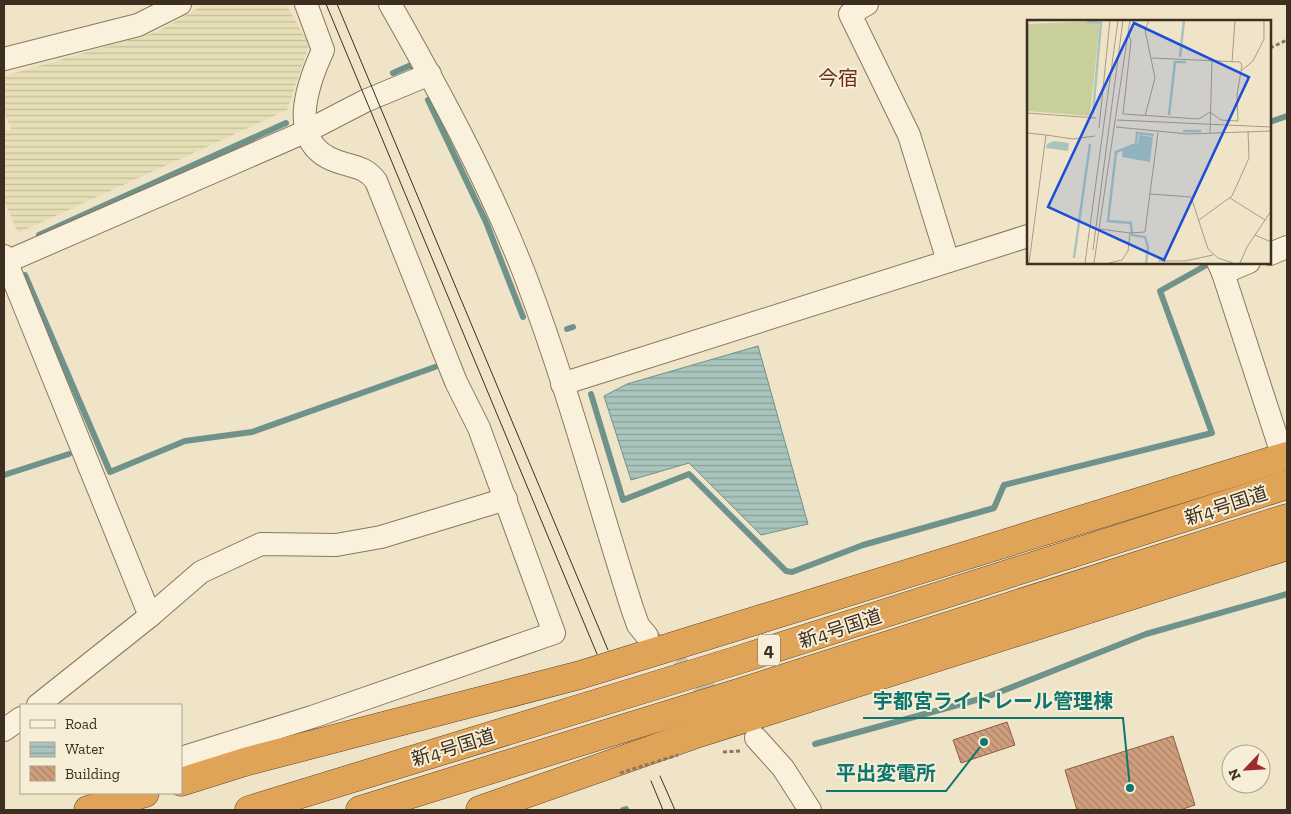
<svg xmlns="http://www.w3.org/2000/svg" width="1291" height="814" viewBox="0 0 1291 814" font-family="'Zilla Slab','Noto Sans JP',serif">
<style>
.farmland{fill:url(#farmland-rules)}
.water{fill:url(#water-rules);stroke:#6f938a}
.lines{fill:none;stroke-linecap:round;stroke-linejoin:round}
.stream{stroke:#6f938a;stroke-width:6}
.building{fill:url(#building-back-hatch);stroke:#8d5f41}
.street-tunnel{stroke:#ccc0a6;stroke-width:22;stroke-dasharray:22 11;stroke-linecap:butt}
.street-casing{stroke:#8d765c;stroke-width:24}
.highway-casing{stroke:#5b4430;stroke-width:29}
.path{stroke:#8d765c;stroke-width:3;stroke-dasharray:4 2.5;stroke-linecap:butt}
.street{stroke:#faf1dc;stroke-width:22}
.highway{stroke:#e0a458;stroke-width:28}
.tram{stroke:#3d2e20;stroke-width:1}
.path-bridge{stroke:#8d765c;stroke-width:3;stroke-dasharray:4 2.5;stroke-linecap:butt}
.labels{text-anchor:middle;stroke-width:4;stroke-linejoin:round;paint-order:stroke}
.shield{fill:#f7eed8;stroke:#756857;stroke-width:1}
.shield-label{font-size:18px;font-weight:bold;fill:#3d2e20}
.street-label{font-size:19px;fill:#3d2e20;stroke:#f7eed8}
.neighbourhood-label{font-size:20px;fill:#6b2e1e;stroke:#f7eed8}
.inset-river{fill:none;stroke:#a9c4bc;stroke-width:2.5}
.inset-road{fill:none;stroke:#a89b85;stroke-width:1}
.view{fill:#1d4ed8;fill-opacity:0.15;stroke:#1d4ed8;stroke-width:2.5}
.inset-edge{fill:none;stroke:#3d2e20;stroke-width:2.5}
.leader{fill:none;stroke:#0f766e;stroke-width:2}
.callout-dot{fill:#0f766e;stroke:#f7eed8;stroke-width:2}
.callout-label{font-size:20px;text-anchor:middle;font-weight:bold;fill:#0f766e;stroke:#f7eed8;stroke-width:4;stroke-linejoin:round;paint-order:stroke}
</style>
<defs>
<pattern id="farmland-rules" width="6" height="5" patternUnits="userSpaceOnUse" patternTransform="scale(1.25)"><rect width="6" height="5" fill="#e6deb5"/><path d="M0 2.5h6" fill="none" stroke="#c6bf9b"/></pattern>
<pattern id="water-rules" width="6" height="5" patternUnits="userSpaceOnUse" patternTransform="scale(1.25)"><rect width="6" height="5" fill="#a9c4bc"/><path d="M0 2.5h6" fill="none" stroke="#8ba098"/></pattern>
<pattern id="building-back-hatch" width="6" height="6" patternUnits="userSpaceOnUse" patternTransform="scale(1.25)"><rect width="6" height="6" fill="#cf9f7d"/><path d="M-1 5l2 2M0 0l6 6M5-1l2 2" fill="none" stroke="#a98266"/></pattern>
</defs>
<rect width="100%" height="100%" fill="#f0e4c8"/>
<path class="farmland" d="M 205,4 L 286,4 L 309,45 L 287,110 L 18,233 L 4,200 L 4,132 L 11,129 L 4,111 L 4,76 L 157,32 Z"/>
<path class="water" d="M 758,346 L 808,524 L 761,535 L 689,463 L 631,480 L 604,396 L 627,384 Z"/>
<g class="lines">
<g class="stream">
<path d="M 393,73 L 411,65 L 412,67"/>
<path d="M 428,100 L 486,222 L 523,317"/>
<path d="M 1270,122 L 1287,116"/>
<path d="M 39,235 L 286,123"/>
<path d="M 25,275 L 110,472 L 185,441 L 252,432 L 435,367"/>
<path d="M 567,329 L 573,327"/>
<path d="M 591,394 L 623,500 L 689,474 L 786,571 L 792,572 L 863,545 L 994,508 L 1004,485 L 1212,433 L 1160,291 L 1212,262"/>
<path d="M 4,475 L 69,454"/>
<path d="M 815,744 L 987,697 L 1146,634 L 1287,594"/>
<path d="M 623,810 L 626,809"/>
</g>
</g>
<g class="building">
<path d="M 1007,722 L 1015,745 L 961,763 L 953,740 Z"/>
<path d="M 1173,736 L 1195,805 L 1180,810 L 1077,810 L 1065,770 Z"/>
</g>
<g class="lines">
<path class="street-tunnel" d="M 651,640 L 726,710"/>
<g class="street-casing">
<g id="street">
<path d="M 390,4 C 440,92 489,182 526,278 C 567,386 597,498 632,608 L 638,625 L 647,636"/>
<path d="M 867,4 L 850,14 L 909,135 L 948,261"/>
<path d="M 4,59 L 138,25 L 180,4"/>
<path d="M 1270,254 L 1287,247"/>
<path d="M 4,256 L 150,616"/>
<path d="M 6,262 L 307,131 L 365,101 L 430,74"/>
<path d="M 1218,262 L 1223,273 L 1249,262"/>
<path d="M 1223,273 L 1283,457"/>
<path d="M 562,384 L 1028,236"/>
<path d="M 38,705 L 150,616 L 201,572 L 261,544 L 336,545 L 381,537 L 506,499"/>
<path d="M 4,730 L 21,718"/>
<path d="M 756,738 L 783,768 L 810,810"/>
<path d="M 181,758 L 312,717 L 554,633 L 479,428 L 456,382 L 376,181 C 365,166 352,167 336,161 C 286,143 307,85 323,50 L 306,4"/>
</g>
</g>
<g class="highway-casing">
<g id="highway">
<path d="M 181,782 L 248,761 L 580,675 L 1287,456"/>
<path d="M 88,810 L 145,793"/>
<path d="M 249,810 L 735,661 L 1287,485"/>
<path d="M 360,810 L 744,691 L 1287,518"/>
<path d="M 480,810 L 693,735 L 1287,546"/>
</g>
</g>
<g class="path">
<path d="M 1270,48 L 1287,40"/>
<path d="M 723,752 L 740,751"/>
</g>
<use href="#street" class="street"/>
<use href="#highway" class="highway"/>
<g class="tram">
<path d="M 326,4 L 597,654"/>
<path d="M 337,4 L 608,650"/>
<path d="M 660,776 L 675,810"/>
<path d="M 651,781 L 663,810"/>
</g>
<path class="path-bridge" d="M 620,773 L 678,755"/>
</g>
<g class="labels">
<rect class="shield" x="758" y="634.5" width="22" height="31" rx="4"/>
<g class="shield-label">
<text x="769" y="656">4</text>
</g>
<g class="street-label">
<text transform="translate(1226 505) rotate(-18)" y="7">新4号国道</text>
<text transform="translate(840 628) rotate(-18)" y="7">新4号国道</text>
<text transform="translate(453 747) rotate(-17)" y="7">新4号国道</text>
</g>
<g class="neighbourhood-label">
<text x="838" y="85">今宿</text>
</g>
</g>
<g transform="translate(1027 20)">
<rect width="244" height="244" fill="#f0e4c8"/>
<path d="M 73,1 L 63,96 L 0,91 L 0,4 Z" fill="#c9cf9b"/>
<path d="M 112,115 L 126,117 L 123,142 L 95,137 L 96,130 L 111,124 ZM 27,121 L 42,123 L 41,131 L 19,128 L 20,124 Z" fill="#a9c4bc"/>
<path class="inset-river" d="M 60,2 L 74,3 L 66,93M 153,37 L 157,0M 142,95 L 148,42 L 159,42M 156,111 L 174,111M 47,238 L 63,124M 119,243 L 121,227 L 118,217 L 105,215 L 104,203 L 81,201 L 89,132 L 109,124 L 110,113 L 127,115"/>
<path class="inset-road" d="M 0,1 L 21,0M 102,15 L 104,21 L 96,94 L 172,99 L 183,92 L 194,100 L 211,101 L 210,75 L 215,45 L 213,42 L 125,38M 205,42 L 208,0M 214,51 L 226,41 L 237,19 L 237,0M 0,93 L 69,98M 118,96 L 128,58 L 118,10 L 122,0M 90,100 L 244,107M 89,107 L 161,114 L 244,111M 72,108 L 83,0M 0,113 L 19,115M 183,113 L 185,41M 123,174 L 164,177 L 181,229 L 191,238 L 206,243M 203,178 L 238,200M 172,200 L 205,176 L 222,138 L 221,111M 73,209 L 103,213M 228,215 L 244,222M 66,230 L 96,0M 131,241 L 158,241 L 186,235M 2,243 L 19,115 L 46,119 L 68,116M 58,243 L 91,0M 67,243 L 103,0M 82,243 L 95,240 L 101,231 L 103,213 L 118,212 L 131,112M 213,243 L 220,227 L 244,191"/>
<path class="view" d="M 107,3 L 222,57 L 137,240 L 21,187 Z"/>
<rect width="244" height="244" class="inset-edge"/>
</g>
<path class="leader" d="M1130 788L1123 718H863M984 742L946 791H826"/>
<g class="callout-dot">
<circle cx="1130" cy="788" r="5"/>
<circle cx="984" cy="742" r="5"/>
</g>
<g class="callout-label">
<text x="993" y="708">宇都宮ライトレール管理棟</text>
<text x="886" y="780">平出変電所</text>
</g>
<rect width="1291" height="814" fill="none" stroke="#3d2e20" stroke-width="10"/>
<rect x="20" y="704" width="162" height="90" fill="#f7eed8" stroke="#ada18e"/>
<rect x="30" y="720" width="25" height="8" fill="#faf1dc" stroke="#ada18e"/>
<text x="65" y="729" font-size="15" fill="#3d2e20">Road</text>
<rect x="30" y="742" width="25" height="15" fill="url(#water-rules)" stroke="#ada18e"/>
<text x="65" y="754" font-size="15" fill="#3d2e20">Water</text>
<rect x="30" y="766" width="25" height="15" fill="url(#building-back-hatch)" stroke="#ada18e"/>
<text x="65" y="779" font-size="15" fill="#3d2e20">Building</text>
<g transform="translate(1246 769) rotate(245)"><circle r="24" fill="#f7eed8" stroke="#ada18e"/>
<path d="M0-4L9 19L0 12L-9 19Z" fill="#9e2a2b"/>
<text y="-8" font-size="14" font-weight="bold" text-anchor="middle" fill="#3d2e20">N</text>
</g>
</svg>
